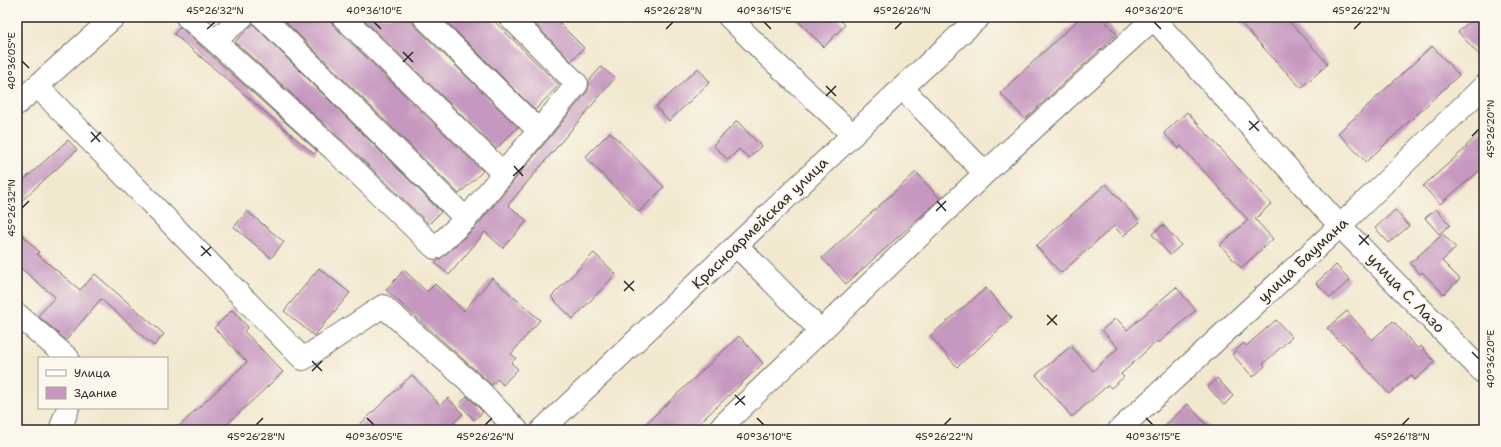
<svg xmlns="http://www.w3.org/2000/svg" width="1501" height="447" viewBox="0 0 1501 447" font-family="'Shantell Sans',sans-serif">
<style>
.building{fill:#c698c0}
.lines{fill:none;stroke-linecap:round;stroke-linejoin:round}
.minor-casing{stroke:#716d64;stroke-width:24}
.minor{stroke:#fff;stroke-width:22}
.ticks{fill:none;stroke:#2b2b2b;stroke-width:1.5}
.labels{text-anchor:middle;stroke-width:4;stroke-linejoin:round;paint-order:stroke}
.street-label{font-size:15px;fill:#2b2b2b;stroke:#fbf7ec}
.neatline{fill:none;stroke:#2b2b2b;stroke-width:1.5}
.ticks-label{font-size:10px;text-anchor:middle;fill:#2b2b2b}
</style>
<rect width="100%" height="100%" fill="#fbf7ec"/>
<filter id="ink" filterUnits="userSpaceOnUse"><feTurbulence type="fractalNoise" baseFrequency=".025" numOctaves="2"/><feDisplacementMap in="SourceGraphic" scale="8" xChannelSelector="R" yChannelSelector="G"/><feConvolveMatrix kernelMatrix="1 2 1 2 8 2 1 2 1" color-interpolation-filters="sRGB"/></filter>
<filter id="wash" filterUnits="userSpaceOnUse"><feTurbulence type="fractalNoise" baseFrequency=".012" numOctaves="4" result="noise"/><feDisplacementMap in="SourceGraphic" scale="16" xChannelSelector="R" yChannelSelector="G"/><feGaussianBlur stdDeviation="0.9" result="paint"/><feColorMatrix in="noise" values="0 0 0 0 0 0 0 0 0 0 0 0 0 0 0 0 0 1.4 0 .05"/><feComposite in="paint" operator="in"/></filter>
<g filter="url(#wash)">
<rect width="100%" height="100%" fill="#f2e8cf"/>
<g id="blocks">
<g class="building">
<path d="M 281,17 L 331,17 L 331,21 L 334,26 L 483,171 L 459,194 Z"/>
<path d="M 361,17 L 412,17 L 412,21 L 415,26 L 518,127 L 496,149 Z"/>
<path d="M 442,17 L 490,17 L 559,85 L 535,110 Z"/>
<path d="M 528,17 L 553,17 L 584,48 L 571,61 Z"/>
<path d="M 794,17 L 837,17 L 845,25 L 824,47 Z"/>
<path d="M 1081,17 L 1101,17 L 1117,34 L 1025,119 L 1000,93 Z"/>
<path d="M 1235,17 L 1285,17 L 1328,64 L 1301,88 Z"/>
<path d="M 1474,17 L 1484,17 L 1484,60 L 1458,32 Z"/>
<path d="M 253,24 L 441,212 L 429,224 L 343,141 L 235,42 Z"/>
<path d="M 180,27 L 317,151 L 314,154 L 174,34 Z"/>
<path d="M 1432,46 L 1459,75 L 1366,162 L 1338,133 Z"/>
<path d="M 601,67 L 615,78 L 508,205 L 527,221 L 503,248 L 485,232 L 449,275 L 435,263 L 475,228 L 513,182 L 587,92 L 589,87 L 589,81 Z"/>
<path d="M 698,68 L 710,82 L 669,121 L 656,107 Z"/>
<path d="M 1187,112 L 1271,204 L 1255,219 L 1273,239 L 1241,268 L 1220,245 L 1248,220 L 1181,146 L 1179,149 L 1164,133 Z"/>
<path d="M 737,121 L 761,146 L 749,158 L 739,149 L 728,160 L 713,145 Z"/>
<path d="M 1484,129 L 1484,167 L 1440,204 L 1423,186 L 1467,147 L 1466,146 Z"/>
<path d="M 610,132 L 664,187 L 639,212 L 585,157 Z"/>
<path d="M 68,140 L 77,150 L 17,205 L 17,186 Z"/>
<path d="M 916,172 L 940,199 L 846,284 L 822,258 Z"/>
<path d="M 1106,184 L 1140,222 L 1123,236 L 1114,226 L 1061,273 L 1036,246 Z"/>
<path d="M 1436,209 L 1450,225 L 1439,234 L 1425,218 Z"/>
<path d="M 1395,210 L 1409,226 L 1389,243 L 1375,228 Z"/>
<path d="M 247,211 L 284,242 L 271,258 L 234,227 Z"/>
<path d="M 1163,225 L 1181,245 L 1170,255 L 1152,234 Z"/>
<path d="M 17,229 L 39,252 L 37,254 L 80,290 L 95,274 L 164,334 L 154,346 L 101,299 L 66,340 L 38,316 L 55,297 L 17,265 Z"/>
<path d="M 1443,234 L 1456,248 L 1442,261 L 1460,279 L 1444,294 L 1422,272 L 1420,274 L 1410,263 Z"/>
<path d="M 594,253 L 616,274 L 573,319 L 551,297 Z"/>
<path d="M 1336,265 L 1350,280 L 1330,298 L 1316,283 Z"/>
<path d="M 319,268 L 350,293 L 314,336 L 284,311 Z"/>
<path d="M 404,270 L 427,292 L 435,284 L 464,311 L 492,278 L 540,320 L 511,354 L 516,358 L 511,363 L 518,369 L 503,385 L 497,379 L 492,385 L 386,290 Z"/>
<path d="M 1176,287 L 1196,310 L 1159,343 L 1157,341 L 1121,374 L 1124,377 L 1111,388 L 1108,385 L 1072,417 L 1036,375 L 1071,346 L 1093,371 L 1118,348 L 1102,330 L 1116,318 L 1127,330 Z"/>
<path d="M 986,288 L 1012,318 L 957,367 L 930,336 Z"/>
<path d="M 232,310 L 248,327 L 244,331 L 283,372 L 221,430 L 175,430 L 247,362 L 214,328 Z"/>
<path d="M 1347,311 L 1372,340 L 1393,321 L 1418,349 L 1421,346 L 1435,362 L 1415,380 L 1411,375 L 1389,394 L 1343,343 L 1342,344 L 1327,328 Z"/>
<path d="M 1276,320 L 1292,337 L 1263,364 L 1265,366 L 1253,377 L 1232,354 L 1244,343 L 1246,346 Z"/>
<path d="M 739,336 L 763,363 L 745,380 L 692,430 L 639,430 Z"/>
<path d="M 412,375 L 440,405 L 448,398 L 463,414 L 446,430 L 354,430 Z"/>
<path d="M 1217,378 L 1233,396 L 1224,405 L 1208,387 Z"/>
<path d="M 467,396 L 483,412 L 474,420 L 460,404 Z"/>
<path d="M 1188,404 L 1211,430 L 1160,430 L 1175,416 Z"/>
</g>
</g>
</g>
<g filter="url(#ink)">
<use href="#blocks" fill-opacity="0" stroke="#716d64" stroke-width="1"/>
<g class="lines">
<g class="minor-casing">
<g id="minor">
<path d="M 187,17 L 215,41 L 334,150 L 435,248 L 466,219 L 577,84 L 510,17"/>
<path d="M 263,17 L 466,219"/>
<path d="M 343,17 L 504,174"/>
<path d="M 424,17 L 539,131"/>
<path d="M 729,17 L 770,58 L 853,135"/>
<path d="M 1152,17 L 1340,226 L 1484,373"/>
<path d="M 215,41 L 242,17"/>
<path d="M 37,86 L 303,359 L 383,306 L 480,391 L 517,430"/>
<path d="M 902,88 L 985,173"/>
<path d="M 17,104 L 114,17"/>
<path d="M 737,246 L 821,331"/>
<path d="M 17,314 L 68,358"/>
<path d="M 60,430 L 68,408"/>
<path d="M 542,430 L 902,88 L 979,17"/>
<path d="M 718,430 L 985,173 L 1153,19"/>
<path d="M 1119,430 L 1340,226 L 1484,86"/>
</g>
</g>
<use href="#minor" class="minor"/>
</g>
</g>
<path class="ticks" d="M 374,22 L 381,29M 764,22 L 771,29M 1154,22 L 1161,29M 207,29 L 215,22M 666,29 L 673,22M 895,29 L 902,22M 1354,29 L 1361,22M 403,52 L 413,62M 22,61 L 29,68M 403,62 L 413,52M 826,86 L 836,96M 826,96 L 836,86M 1249,121 L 1259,131M 1249,130 L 1259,121M 91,132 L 100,142M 1472,136 L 1479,129M 91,142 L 101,132M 514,166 L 523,176M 513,176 L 524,166M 937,201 L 946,211M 22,208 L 29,201M 936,211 L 946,201M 1359,235 L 1369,245M 1359,245 L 1369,235M 201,246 L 211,256M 201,256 L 211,247M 624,281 L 634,291M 624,291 L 634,281M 1047,315 L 1057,325M 1047,325 L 1057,315M 1472,352 L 1479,359M 312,361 L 322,371M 312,371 L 322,361M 735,395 L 745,405M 735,405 L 745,396M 367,418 L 374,425M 757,418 L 764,425M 1146,418 L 1153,425M 256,425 L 263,418M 485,425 L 492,418M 944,425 L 951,418M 1402,425 L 1409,418"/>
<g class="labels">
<g class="street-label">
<text transform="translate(760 223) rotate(-44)" y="5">Красноармейская улица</text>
<text transform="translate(1303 260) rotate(-43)" y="5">улица Баумана</text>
<text transform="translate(1406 293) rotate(46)" y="5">улица С. Лазо</text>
</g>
</g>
<rect width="1501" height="447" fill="none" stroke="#fbf7ec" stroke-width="44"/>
<rect x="38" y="357" width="130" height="52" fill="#fbf7ec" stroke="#a8a59f"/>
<rect x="46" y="370" width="20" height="6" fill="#ffffff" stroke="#a8a59f"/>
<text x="74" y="377" font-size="12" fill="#2b2b2b">Улица</text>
<rect x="46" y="387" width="20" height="12" fill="#c698c0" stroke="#a8a59f"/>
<text x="74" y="397" font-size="12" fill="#2b2b2b">Здание</text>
<rect x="22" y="22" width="1457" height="403" class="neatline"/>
<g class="ticks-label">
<text x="215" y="14">45°26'32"N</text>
<text x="374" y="14">40°36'10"E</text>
<text x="673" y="14">45°26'28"N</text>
<text x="764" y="14">40°36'15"E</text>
<text x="902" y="14">45°26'26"N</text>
<text x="1154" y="14">40°36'20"E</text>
<text x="1361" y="14">45°26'22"N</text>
<text transform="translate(11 61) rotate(-90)" y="4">40°36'05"E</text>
<text transform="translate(1490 129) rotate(-90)" y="4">45°26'20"N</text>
<text transform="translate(11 208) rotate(-90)" y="4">45°26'32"N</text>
<text transform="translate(1490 359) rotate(-90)" y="4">40°36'20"E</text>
<text x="256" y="440">45°26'28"N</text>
<text x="374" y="440">40°36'05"E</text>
<text x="485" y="440">45°26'26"N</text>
<text x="764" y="440">40°36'10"E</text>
<text x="944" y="440">45°26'22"N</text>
<text x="1153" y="440">40°36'15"E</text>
<text x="1402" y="440">45°26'18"N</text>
</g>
</svg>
